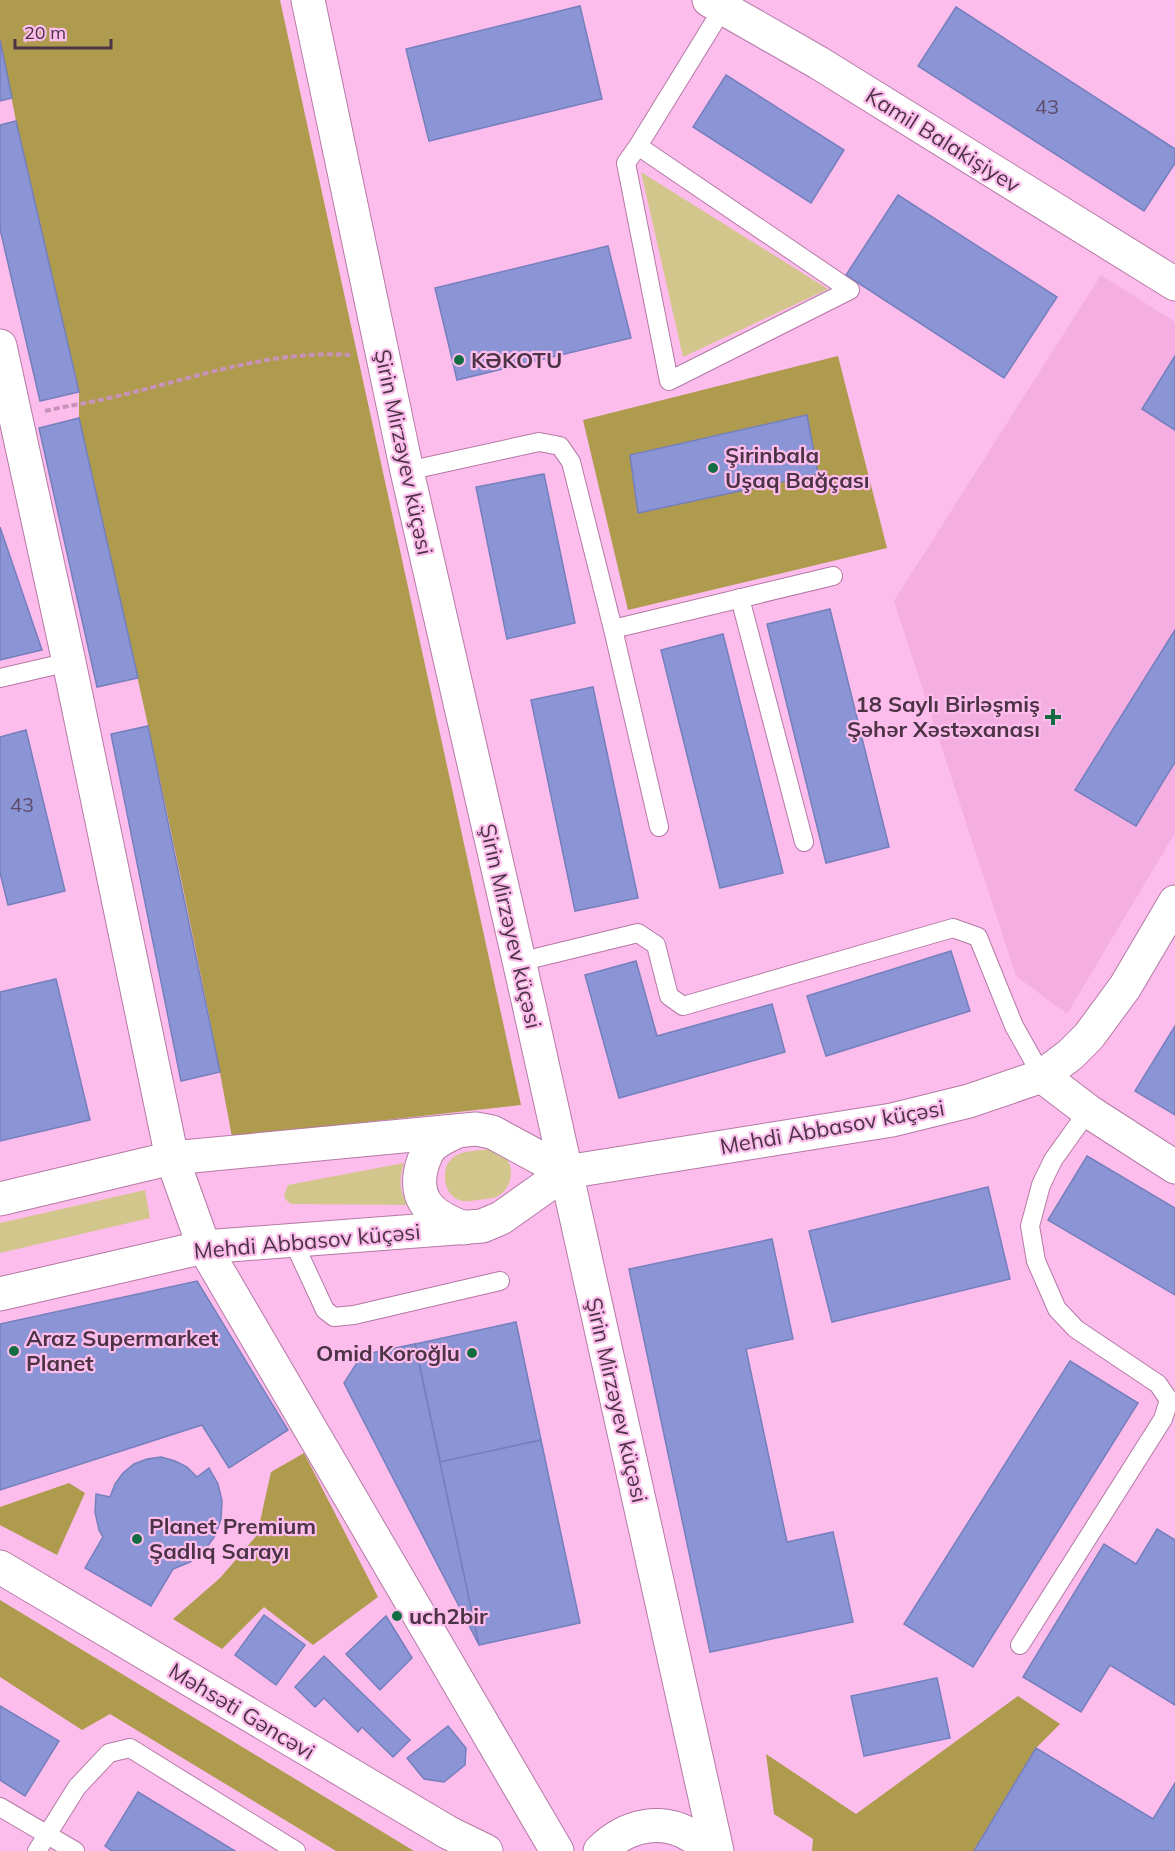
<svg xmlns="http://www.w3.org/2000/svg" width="1175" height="1851" viewBox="0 0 1175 1851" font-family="Mulish,sans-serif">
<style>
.built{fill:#f4aee2}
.green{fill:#d3c68d}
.forest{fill:#ae9b4e}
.building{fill:#8b95d5;stroke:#757fbd;stroke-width:1.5}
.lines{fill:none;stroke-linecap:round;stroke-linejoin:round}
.service-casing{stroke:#b479a5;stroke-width:20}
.minor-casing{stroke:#b479a5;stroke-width:35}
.tertiary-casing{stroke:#b479a5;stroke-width:35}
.path{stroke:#c793b9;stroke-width:4;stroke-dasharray:6 3;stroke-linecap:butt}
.service{stroke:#fff;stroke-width:18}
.minor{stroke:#fff;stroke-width:33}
.tertiary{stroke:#fff;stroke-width:33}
.poi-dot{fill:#126e42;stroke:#fdbdec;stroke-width:2}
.labels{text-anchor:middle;stroke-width:4.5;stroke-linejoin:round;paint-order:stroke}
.number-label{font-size:20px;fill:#5c4c6a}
.street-label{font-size:22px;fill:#4c3346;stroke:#fdbdec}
.poi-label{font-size:22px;font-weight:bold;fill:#4c3346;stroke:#fdbdec;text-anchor:start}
</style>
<rect width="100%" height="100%" fill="#fdbdec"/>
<path class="built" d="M 1101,275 L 1175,322 L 1175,833 L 1067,1014 L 1016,976 L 894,601 Z"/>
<g class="green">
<path d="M 641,172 L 828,289 L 683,357 Z"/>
<path d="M 489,1149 C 496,1152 504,1154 508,1161 C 515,1174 509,1191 496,1197 C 491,1199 483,1199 478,1200 C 470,1201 462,1203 455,1198 C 442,1189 440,1163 457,1155 C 465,1150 479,1151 489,1149 Z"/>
<path d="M 404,1163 C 399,1179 399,1189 407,1205 L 291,1204 L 286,1200 L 284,1195 L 288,1185 L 293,1184 Z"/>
<path d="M 145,1190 L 150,1218 L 0,1253 L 0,1223 Z"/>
</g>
<g class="forest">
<path d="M 0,0 L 280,0 L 521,1105 L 232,1137 C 188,896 133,657 79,418 L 79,391 L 16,121 L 0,40 Z"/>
<path d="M 838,356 L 887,548 L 628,610 L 583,420 Z"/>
<path d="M 304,1453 L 378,1597 L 313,1645 L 264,1607 L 222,1649 L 173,1619 L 220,1578 L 257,1535 L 271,1472 Z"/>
<path d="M 69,1483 L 85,1493 L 57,1555 L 0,1525 L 0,1507 Z"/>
<path d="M 0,1601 L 0,1600 L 414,1851 L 336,1851 L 110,1714 L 82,1730 L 0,1677 Z"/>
<path d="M 1018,1696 L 1060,1724 L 1036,1748 L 974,1851 L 812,1851 L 813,1839 L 774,1814 L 766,1754 L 856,1814 Z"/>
</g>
<g class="building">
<path d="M 580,6 L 602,99 L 429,141 L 406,49 Z"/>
<path d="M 956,7 L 1175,149 L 1175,163 L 1144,211 L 918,66 Z"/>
<path d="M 0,40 L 12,98 L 0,101 Z"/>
<path d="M 726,75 L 844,150 L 811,203 L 693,127 Z"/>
<path d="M 16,121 L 79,392 L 40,401 L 0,229 L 0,125 Z"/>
<path d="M 898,195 L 1057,297 L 1004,378 L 846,275 Z"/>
<path d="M 608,246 L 631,338 L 457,380 L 435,288 Z"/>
<path d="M 1175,356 L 1175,430 L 1142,409 Z"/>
<path d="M 807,415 L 818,474 L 638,513 L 630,455 Z"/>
<path d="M 79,418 L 138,678 L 97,687 L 39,428 Z"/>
<path d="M 544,474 L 575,623 L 507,639 L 476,487 Z"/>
<path d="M 0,527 L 42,650 L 0,660 Z"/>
<path d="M 830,609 L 889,847 L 826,863 L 767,624 Z"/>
<path d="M 1175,630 L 1175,762 L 1136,826 L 1075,790 Z"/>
<path d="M 723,634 L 783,873 L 720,888 L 661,650 Z"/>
<path d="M 593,687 L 638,898 L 575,911 L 531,700 Z"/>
<path d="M 148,726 L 220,1072 L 181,1081 L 111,734 Z"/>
<path d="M 26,730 L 65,891 L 8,905 L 0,873 L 0,737 Z"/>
<path d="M 951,951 L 970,1011 L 826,1056 L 807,996 Z"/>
<path d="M 636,961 L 657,1036 L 772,1004 L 785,1052 L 619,1098 L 585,975 Z"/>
<path d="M 56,979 L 90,1120 L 0,1141 L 0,992 Z"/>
<path d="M 1175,1026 L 1175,1115 L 1135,1091 Z"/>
<path d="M 1087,1156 L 1175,1208 L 1175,1295 L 1048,1220 Z"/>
<path d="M 988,1187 L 1010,1279 L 832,1322 L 809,1231 Z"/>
<path d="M 772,1239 L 793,1339 L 746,1349 L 787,1542 L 833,1532 L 853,1622 L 710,1652 L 629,1269 Z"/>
<path d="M 197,1281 L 288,1430 L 229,1468 L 202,1425 L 0,1490 L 0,1324 Z"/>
<path d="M 516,1322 L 541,1440 L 440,1462 L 415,1344 Z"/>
<path d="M 415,1344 L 440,1462 L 479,1645 L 344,1383 L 362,1355 Z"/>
<path d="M 1070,1361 L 1138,1403 L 973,1667 L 904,1624 Z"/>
<path d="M 541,1440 L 580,1623 L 479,1645 L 440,1462 Z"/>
<path d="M 161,1457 L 175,1461 L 187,1467 L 197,1477 L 209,1468 L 218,1484 L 222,1501 L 221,1519 L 215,1536 L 204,1551 L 190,1562 L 173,1569 L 151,1606 L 85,1568 L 103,1537 L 99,1530 L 95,1512 L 96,1494 L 110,1497 L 115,1484 L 123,1473 L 134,1464 L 147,1459 Z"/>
<path d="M 1157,1529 L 1175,1540 L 1175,1705 L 1110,1665 L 1081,1712 L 1023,1677 L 1104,1544 L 1136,1564 Z"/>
<path d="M 264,1615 L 305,1645 L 276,1685 L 235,1655 Z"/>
<path d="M 386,1616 L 412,1658 L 380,1690 L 346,1654 Z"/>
<path d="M 324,1656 L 410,1740 L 393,1757 L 362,1727 L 358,1732 L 324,1698 L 315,1707 L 295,1687 Z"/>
<path d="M 937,1678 L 950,1738 L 864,1756 L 851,1696 Z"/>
<path d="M 0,1706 L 59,1741 L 25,1796 L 0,1780 Z"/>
<path d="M 448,1726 L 466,1748 L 465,1765 L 444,1782 L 424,1779 L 407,1758 Z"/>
<path d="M 1036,1748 L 1153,1819 L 1175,1783 L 1175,1851 L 974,1851 Z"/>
<path d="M 138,1792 L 235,1851 L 112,1851 L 105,1846 Z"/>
</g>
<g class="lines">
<g class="service-casing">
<g id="service">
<path d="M 638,146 L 626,163 L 669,381 L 850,290 L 638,146 L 723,8"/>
<path d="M 407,471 L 539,442 L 560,446 L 571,462 L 613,629 L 659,827"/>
<path d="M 740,598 L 804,842"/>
<path d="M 613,629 L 833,576"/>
<path d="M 0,678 L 69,662"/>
<path d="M 519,962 L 638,933 L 656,945 L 669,996 L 683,1006 L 953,928 L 978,937 L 1014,1026 L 1042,1076"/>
<path d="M 293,1241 L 325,1310 L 334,1317 L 354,1315 L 500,1281"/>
<path d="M 1020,1645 L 1163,1419 L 1169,1400 L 1158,1384 L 1076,1329 L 1057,1309 L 1036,1261 L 1030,1226 L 1041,1185 L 1053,1160 L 1088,1111"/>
<path d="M 0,1807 L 75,1851"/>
<path d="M 37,1851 L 77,1787 L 109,1753 L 130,1748 L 296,1851"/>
</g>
</g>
<g class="minor-casing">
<g id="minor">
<path d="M 308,0 L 407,471 L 528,1000 L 717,1851"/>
<path d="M 709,0 L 819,63 L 1175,284"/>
<path d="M 0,346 L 69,662 L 172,1158 L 204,1247 L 557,1851"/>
<path d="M 1042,1076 L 1088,1111 L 1175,1167"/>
<path d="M 0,1567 L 449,1833 L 486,1851"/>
<path d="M 600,1851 C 626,1825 663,1816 695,1838 C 700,1841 705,1847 709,1851"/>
</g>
</g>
<g class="tertiary-casing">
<g id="tertiary">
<path d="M 458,1131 C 449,1135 437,1140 430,1148 C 425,1155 421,1167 420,1175 C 416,1206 438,1218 464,1228"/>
<path d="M 0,1199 L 172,1158 L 476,1129 L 492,1132 L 566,1172"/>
<path d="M 0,1294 L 204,1247 L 482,1226 L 501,1218 L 566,1172 L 892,1120 L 969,1101 L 1042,1076 L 1070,1055 L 1089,1036 L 1125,987 L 1175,902"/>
</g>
</g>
<path class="path" d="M 45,411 C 72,405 99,401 126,394 C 200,376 273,350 350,355"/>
<use href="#service" class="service"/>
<use href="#minor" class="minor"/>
<use href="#tertiary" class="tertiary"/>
</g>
<g class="poi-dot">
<circle cx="459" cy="360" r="6"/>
<circle cx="713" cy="468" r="6"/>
<path d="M1050 708h6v6h6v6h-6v6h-6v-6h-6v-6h6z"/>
<circle cx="14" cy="1351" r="6"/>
<circle cx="472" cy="1353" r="6"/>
<circle cx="137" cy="1539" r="6"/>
<circle cx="397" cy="1616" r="6"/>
</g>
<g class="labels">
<g class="number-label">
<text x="1047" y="114">43</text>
<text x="22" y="812">43</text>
</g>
<g class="street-label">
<text transform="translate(943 140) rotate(32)" y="8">Kamil Balakişiyev</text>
<text transform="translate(404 452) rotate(78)" y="8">Şirin Mirzəyev küçəsi</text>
<text transform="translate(511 926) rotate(77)" y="8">Şirin Mirzəyev küçəsi</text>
<text transform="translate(832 1127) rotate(-10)" y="8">Mehdi Abbasov küçəsi</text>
<text transform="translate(307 1241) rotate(-5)" y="8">Mehdi Abbasov küçəsi</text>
<text transform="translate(617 1400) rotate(77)" y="8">Şirin Mirzəyev küçəsi</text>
<text transform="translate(242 1711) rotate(31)" y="8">Məhsəti Gəncəvi</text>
</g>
<g class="poi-label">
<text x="471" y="368">KƏKOTU</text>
<text x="725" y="463">Şirinbala<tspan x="725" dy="25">Uşaq Bağçası</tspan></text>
<text x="1040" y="712" text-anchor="end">18 Saylı Birləşmiş<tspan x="1040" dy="25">Şəhər Xəstəxanası</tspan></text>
<text x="26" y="1346">Araz Supermarket<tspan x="26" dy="25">Planet</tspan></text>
<text x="460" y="1361" text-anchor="end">Omid Koroğlu</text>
<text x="149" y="1534">Planet Premium<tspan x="149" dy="25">Şadlıq Sarayı</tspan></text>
<text x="409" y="1624">uch2bir</text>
</g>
</g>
<path d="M15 39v9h96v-9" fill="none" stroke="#4c3346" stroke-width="3"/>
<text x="24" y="39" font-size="18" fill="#4c3346" stroke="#fdbdec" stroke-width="4.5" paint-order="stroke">20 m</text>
</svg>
